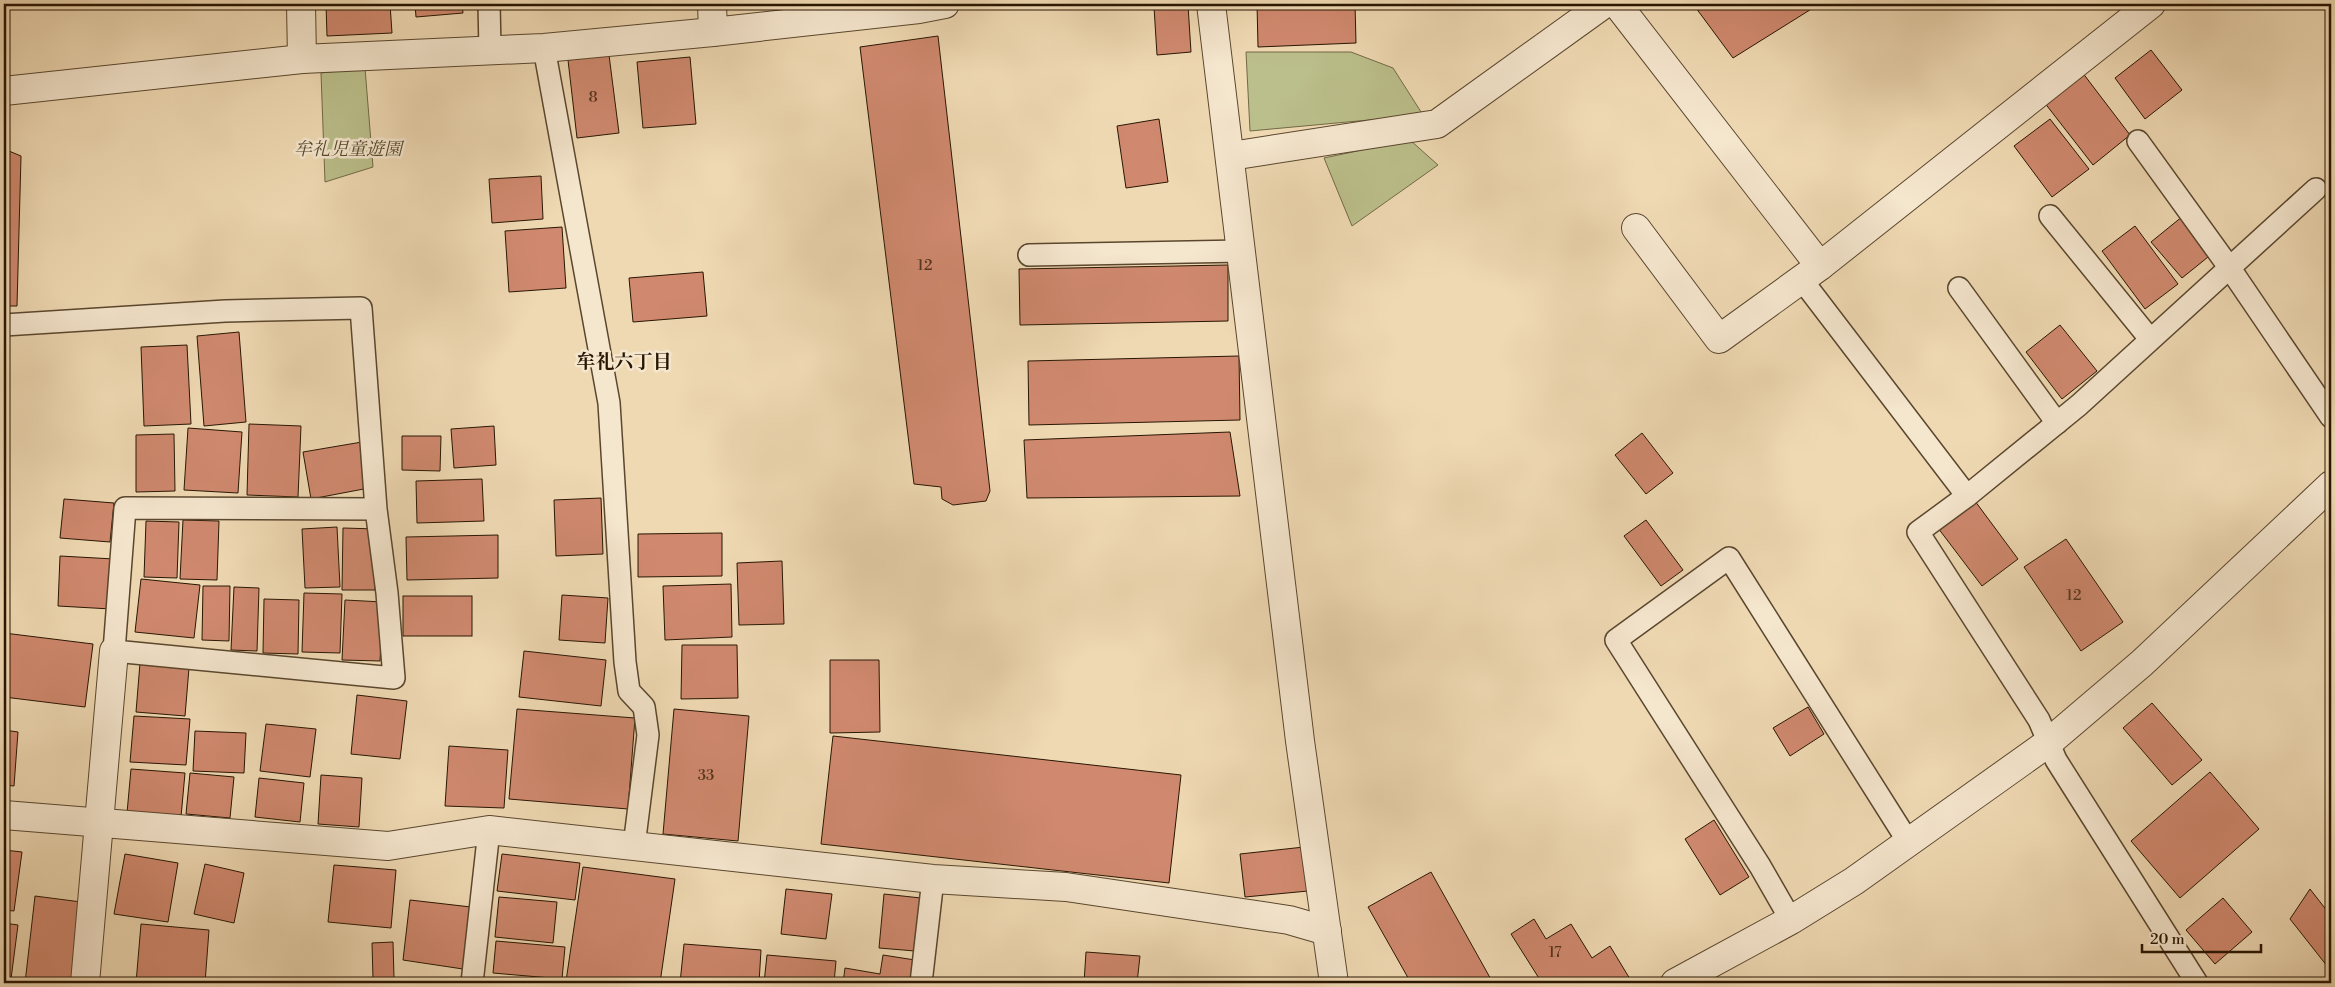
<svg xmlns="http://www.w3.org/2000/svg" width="2335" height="987" viewBox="0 0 2335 987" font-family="'Libre Bodoni','Noto Serif JP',serif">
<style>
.green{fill:#bbbf8b;stroke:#726a46}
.building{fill:#d0896f;stroke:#281602}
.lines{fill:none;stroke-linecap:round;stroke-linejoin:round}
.lane-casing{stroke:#5a472e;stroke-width:24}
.street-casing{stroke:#5a472e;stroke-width:30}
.lane{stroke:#f5e6ce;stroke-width:21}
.street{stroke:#f5e6ce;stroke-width:28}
.labels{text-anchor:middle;stroke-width:5;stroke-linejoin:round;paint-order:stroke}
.number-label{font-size:15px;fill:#52331d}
.park-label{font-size:18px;font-style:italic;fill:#54492b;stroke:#f5e6ce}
.neighbourhood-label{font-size:19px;font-weight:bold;fill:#281602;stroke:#f5e6ce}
</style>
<rect width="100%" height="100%" fill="#efd9b3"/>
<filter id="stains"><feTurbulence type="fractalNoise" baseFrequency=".004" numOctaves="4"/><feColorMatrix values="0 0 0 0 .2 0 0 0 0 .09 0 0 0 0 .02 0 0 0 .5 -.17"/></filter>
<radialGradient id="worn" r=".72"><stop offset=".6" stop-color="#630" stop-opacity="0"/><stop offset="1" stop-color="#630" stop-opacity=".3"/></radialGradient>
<g class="green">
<path d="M 1246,52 L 1351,52 L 1393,68 L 1423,115 L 1250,131 Z"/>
<path d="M 365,68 L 373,167 L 325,182 L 321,73 Z"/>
<path d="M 1410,140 L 1438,165 L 1352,226 L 1324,158 Z"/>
</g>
<g class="building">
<path d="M 326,4 L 390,4 L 392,33 L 327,36 Z"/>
<path d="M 415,4 L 462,4 L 463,13 L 416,17 Z"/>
<path d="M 1257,4 L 1355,4 L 1356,43 L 1258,47 Z"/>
<path d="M 1693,4 L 1810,4 L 1813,8 L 1733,58 Z"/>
<path d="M 1188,5 L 1191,52 L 1157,55 L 1154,7 Z"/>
<path d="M 938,36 L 990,491 L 986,501 L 953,505 L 942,499 L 941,487 L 914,484 L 860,47 Z"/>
<path d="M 2151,50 L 2182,90 L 2145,119 L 2115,78 Z"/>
<path d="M 609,55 L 619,133 L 577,138 L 568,60 Z"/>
<path d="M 690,57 L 696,124 L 643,128 L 637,62 Z"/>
<path d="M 2082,72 L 2130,135 L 2093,165 L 2044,102 Z"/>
<path d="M 1159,119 L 1168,182 L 1126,188 L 1117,126 Z"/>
<path d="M 2050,119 L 2089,169 L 2052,197 L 2014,146 Z"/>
<path d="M 4,149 L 21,156 L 17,306 L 4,306 Z"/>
<path d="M 541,176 L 543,219 L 492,223 L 489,179 Z"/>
<path d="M 2183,216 L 2213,253 L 2182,278 L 2151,242 Z"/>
<path d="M 2135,226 L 2178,284 L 2145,309 L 2102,251 Z"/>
<path d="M 562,227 L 566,288 L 509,292 L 505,231 Z"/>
<path d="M 1228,265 L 1228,321 L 1020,325 L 1019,269 Z"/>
<path d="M 703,272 L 707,316 L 633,322 L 629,278 Z"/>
<path d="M 2060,325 L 2097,371 L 2062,399 L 2026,352 Z"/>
<path d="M 239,332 L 246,422 L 204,426 L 197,336 Z"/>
<path d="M 187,345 L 191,424 L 144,426 L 141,347 Z"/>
<path d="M 1239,356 L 1240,420 L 1029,425 L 1028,361 Z"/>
<path d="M 249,424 L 301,426 L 298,497 L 247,495 Z"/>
<path d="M 494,426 L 496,465 L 454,468 L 451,429 Z"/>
<path d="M 188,428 L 242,432 L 238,493 L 184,490 Z"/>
<path d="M 1230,432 L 1240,496 L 1027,498 L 1024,440 Z"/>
<path d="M 1642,433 L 1673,473 L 1646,494 L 1615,455 Z"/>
<path d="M 174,434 L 175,491 L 136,492 L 136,435 Z"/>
<path d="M 402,436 L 441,436 L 440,471 L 402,470 Z"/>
<path d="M 362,442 L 369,488 L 311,499 L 303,452 Z"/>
<path d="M 482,479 L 484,521 L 417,523 L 416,481 Z"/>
<path d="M 601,498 L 603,554 L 556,556 L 554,500 Z"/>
<path d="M 64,499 L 114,503 L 110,542 L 60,538 Z"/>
<path d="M 1975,501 L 2018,559 L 1982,586 L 1938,528 Z"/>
<path d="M 183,520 L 219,521 L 217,580 L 180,579 Z"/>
<path d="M 1646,520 L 1683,570 L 1661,586 L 1624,536 Z"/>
<path d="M 146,521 L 179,522 L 177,578 L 144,577 Z"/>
<path d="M 337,527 L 340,587 L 305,588 L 302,529 Z"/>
<path d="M 343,528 L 377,529 L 375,590 L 342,590 Z"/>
<path d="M 722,533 L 722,576 L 638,577 L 638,534 Z"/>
<path d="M 498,535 L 498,578 L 407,580 L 406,537 Z"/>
<path d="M 2066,539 L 2123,622 L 2081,651 L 2024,567 Z"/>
<path d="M 60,556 L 114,559 L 111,609 L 58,606 Z"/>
<path d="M 782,561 L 784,624 L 739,625 L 737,563 Z"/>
<path d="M 141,579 L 200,585 L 194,638 L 135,632 Z"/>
<path d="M 731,584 L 732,637 L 665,640 L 663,586 Z"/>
<path d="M 203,586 L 230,586 L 229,641 L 202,640 Z"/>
<path d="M 234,587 L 259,588 L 257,651 L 231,650 Z"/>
<path d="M 304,593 L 342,594 L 340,653 L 302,652 Z"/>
<path d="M 562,595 L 608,598 L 605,643 L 559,640 Z"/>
<rect x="403" y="596" width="69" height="40"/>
<path d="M 264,599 L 299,600 L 298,654 L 263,653 Z"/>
<path d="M 345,600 L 383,602 L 380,661 L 342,660 Z"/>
<path d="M 4,633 L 93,644 L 85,707 L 4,697 Z"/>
<path d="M 682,645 L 737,645 L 738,698 L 681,699 Z"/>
<path d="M 524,651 L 606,660 L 601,706 L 519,697 Z"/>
<path d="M 830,660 L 879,660 L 880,732 L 830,733 Z"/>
<path d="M 140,663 L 189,668 L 185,716 L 136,712 Z"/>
<path d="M 357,695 L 407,701 L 400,759 L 351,754 Z"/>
<path d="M 2152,703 L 2202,760 L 2172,785 L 2123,728 Z"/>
<path d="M 1808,707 L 1824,734 L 1790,756 L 1773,728 Z"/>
<path d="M 517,709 L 635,718 L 628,809 L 509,799 Z"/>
<path d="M 674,709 L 749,716 L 738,841 L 663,834 Z"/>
<path d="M 134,716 L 190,719 L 186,765 L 130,762 Z"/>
<path d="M 266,724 L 316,729 L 310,777 L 260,771 Z"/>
<path d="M 4,730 L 18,732 L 14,786 L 4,785 Z"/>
<path d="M 195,731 L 246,733 L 244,773 L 193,771 Z"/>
<path d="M 833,736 L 1181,775 L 1169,883 L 821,844 Z"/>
<path d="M 449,746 L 508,750 L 504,808 L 445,806 Z"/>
<path d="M 131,769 L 185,773 L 181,817 L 127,813 Z"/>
<path d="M 2210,772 L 2259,829 L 2180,898 L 2131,841 Z"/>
<path d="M 190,773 L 234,777 L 230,818 L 186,814 Z"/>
<path d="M 321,775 L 362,778 L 359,827 L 318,824 Z"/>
<path d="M 259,778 L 304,783 L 300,822 L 255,817 Z"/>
<path d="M 1714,820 L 1749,877 L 1720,895 L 1685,839 Z"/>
<path d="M 1304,847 L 1308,891 L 1245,897 L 1240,854 Z"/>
<path d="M 4,850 L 22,852 L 14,911 L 4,910 Z"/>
<path d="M 125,854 L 178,863 L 168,922 L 114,914 Z"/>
<path d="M 502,854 L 580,863 L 575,900 L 497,891 Z"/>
<path d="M 205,864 L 244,873 L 234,923 L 194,914 Z"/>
<path d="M 334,865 L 396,870 L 391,928 L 328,922 Z"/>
<path d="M 583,867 L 675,879 L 660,983 L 566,981 Z"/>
<path d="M 1431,872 L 1493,983 L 1411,983 L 1368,907 Z"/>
<path d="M 786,889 L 832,894 L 826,939 L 781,934 Z"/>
<path d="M 2310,889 L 2331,916 L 2331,971 L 2290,919 Z"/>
<path d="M 884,894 L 921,898 L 915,951 L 879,948 Z"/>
<path d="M 35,896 L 89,903 L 79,983 L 25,983 Z"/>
<path d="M 499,897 L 557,902 L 553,943 L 495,937 Z"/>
<path d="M 2223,898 L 2252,932 L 2215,964 L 2186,930 Z"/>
<path d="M 410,900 L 471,907 L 463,969 L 403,960 Z"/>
<path d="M 1534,919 L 1546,939 L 1571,924 L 1592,958 L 1610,946 L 1630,979 L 1622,983 L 1542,983 L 1511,934 Z"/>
<path d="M 4,923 L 18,925 L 11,979 L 4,978 Z"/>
<path d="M 141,924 L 209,930 L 205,983 L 136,983 Z"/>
<path d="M 496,941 L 565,947 L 562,979 L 493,973 Z"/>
<path d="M 393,942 L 394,978 L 373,979 L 372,943 Z"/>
<path d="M 684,944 L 761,950 L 759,983 L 680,983 Z"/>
<path d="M 1086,952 L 1140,956 L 1137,983 L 1084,983 Z"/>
<path d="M 767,955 L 836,961 L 834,983 L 764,983 Z"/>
<path d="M 883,955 L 915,960 L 912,983 L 843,983 L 845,968 L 880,974 Z"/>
</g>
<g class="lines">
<g class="lane-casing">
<g id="lane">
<path d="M 489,4 L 490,50"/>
<path d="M 544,48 L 609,403 L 625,662 L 629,691 L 644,707 L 648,735 L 634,846"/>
<path d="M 2138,141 L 2229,267 L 2331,417"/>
<path d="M 2050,216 L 2150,339"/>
<path d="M 1029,255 L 1242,251"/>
<path d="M 1802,280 L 1967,496"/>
<path d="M 1959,288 L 2057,423"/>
<path d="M 4,325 L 225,311 L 361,308 L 376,509 L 125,508 L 114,651 L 394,678 L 387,593 L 376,509"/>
<path d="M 1791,920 L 1760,866 L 1616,640 L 1729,558 L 1909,843"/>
<path d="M 472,983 L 489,830"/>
<path d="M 921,983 L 933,879"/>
<path d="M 2197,983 L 2056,760 L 2039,720 L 1918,532 L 1967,496 L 2079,405 L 2316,189"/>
</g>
</g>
<g class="street-casing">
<g id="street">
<path d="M 301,4 L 302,59"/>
<path d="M 712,4 L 713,32"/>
<path d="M 1211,4 L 1300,741 L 1334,983"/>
<path d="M 1617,4 L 1820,266"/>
<path d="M 4,91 L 302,59 L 544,48 L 713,32 L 919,9 L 945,4"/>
<path d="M 1231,156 L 1437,124 L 1604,4"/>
<path d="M 1636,228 L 1719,339 L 1820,266 L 2151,4"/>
<path d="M 4,815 L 388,846 L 489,830 L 933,879 L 1066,887 L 1289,920 L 1327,931"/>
<path d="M 85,983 L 114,651"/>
<path d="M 1675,983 L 1791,920 L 1854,881 L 2048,743 L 2142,663 L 2331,485"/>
</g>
</g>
<use href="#lane" class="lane"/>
<use href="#street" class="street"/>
</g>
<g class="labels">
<g class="number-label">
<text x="593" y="102">8</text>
<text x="925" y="270">12</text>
<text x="2074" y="600">12</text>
<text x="706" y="780">33</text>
<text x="1555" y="957">17</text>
</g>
<g class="park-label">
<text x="348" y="155">牟礼児童遊園</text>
</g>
<g class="neighbourhood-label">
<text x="624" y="368">牟礼六丁目</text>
</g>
</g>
<rect width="2335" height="987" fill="none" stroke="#efd9b3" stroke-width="20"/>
<rect x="5" y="5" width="2325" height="977" fill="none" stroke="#281602" stroke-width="2.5"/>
<rect x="10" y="10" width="2315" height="967" fill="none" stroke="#281602"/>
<path d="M2142 944v8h119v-8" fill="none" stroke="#281602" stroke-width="2.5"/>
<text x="2150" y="944" font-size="15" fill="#281602" stroke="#f5e6ce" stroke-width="4" paint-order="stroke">20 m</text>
<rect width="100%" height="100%" filter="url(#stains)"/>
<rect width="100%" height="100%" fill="url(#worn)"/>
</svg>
